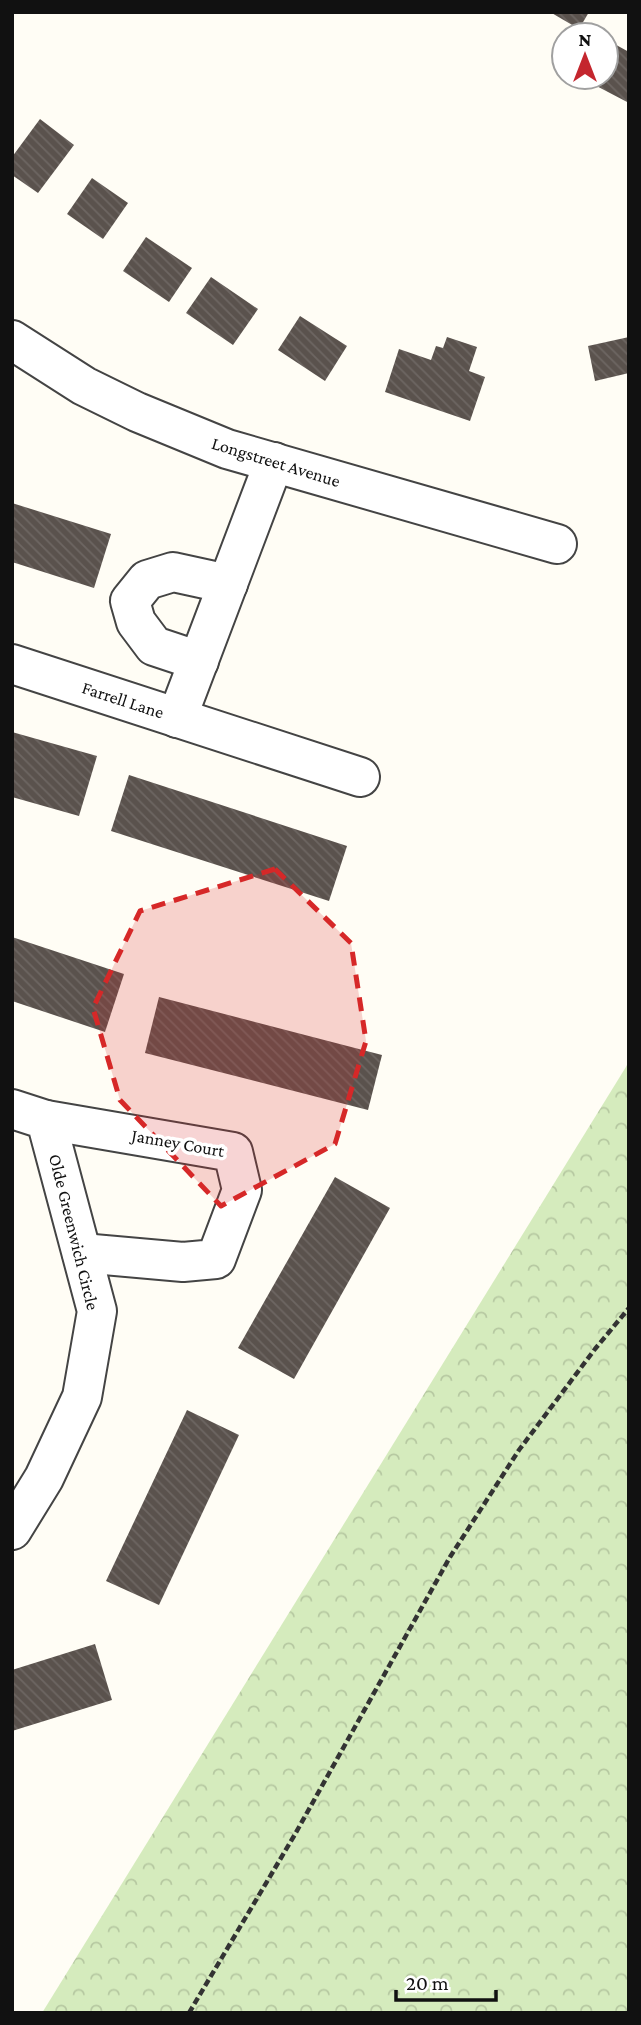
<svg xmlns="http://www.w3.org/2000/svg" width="641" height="2025" viewBox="0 0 641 2025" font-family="'Crimson Pro',serif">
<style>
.park{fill:url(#park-crowns)}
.building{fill:url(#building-back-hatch)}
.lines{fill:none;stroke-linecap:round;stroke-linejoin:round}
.minor-casing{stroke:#444;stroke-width:42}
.path{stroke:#333;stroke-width:4.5;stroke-dasharray:7 3.5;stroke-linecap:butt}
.minor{stroke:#fff;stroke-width:38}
.marked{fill:#d62828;fill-opacity:0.2;stroke:#d62828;stroke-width:5;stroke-dasharray:14 9;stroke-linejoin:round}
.labels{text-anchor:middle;stroke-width:7;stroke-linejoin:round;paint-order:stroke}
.street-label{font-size:18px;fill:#111;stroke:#fff}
</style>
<defs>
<pattern id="park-crowns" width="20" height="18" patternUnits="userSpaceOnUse" patternTransform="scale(1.75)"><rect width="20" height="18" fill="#d5ebbd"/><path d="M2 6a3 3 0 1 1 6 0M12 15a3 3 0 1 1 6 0" fill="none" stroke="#b6c8a1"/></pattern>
<pattern id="building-back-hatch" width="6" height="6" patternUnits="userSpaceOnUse" patternTransform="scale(1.75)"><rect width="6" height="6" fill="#5a524d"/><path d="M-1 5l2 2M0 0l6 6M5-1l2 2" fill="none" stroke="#6d6662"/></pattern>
</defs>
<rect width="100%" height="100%" fill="#fffdf5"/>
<path class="park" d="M 629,1062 L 629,2013 L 42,2013 Z"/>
<g class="building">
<path d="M 550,12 L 589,12 L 579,29 Z"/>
<path d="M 609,41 L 629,52 L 629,103 L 587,81 L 590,77 L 606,77 L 606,47 Z"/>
<path d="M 40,119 L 74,145 L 38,193 L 12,175 L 12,157 Z"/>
<path d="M 92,178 L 128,203 L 103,239 L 67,214 Z"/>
<path d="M 146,237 L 192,268 L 169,302 L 123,271 Z"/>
<path d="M 211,277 L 258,309 L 233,345 L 186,313 Z"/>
<path d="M 300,316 L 347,346 L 325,381 L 278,350 Z"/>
<path d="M 447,337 L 477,347 L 469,371 L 485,377 L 470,421 L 385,392 L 399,349 L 431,360 L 436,346 L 443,348 Z"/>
<path d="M 629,337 L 629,373 L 595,381 L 588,346 Z"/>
<path d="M 12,503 L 111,534 L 94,588 L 12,562 Z"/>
<path d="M 12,732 L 97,756 L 79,816 L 12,797 Z"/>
<path d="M 129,775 L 347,846 L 329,901 L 111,831 Z"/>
<path d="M 12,937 L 124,974 L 105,1032 L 12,1001 Z"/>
<path d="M 159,997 L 382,1055 L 368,1110 L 145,1053 Z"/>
<path d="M 335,1177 L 390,1208 L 294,1379 L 238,1348 Z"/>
<path d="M 187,1410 L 239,1435 L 159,1605 L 106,1581 Z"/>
<path d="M 95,1644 L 112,1700 L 12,1731 L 12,1670 Z"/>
</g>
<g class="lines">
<g class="minor-casing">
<g id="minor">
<path d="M 12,340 L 84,386 L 137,412 L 227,449 L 557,544"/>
<path d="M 199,661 L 154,646 L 136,622 L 130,601 L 147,580 L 173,572 L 228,584"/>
<path d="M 12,664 L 360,777"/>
<path d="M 177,718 L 274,462"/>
<path d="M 12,1109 L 46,1120 L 97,1311 L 82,1397 L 44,1478 L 12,1530"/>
<path d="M 46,1120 L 233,1152 L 242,1190 L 216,1259 L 183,1262 L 82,1253"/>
</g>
</g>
<path class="path" d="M 189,2013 L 294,1836 L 450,1557 L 519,1450 L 595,1349 L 629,1308"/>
<use href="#minor" class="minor"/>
</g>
<path class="marked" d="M 275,869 L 351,943 L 366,1041 L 335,1144 L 221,1206 L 120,1100 L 93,1008 L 140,911 Z"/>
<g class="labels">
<g class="street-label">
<text transform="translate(276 462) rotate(17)" y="6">Longstreet Avenue</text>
<text transform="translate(123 700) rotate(18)" y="6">Farrell Lane</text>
<text transform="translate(178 1143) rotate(10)" y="6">Janney Court</text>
<text transform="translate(74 1232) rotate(76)" y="6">Olde Greenwich Circle</text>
</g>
</g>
<rect width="641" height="2025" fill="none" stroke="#111111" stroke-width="28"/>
<g transform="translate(585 56)"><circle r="33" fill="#ffffff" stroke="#a0a0a0" stroke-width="2"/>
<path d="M0-5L12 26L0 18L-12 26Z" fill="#c4262e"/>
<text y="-10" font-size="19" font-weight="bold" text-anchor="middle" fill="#111111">N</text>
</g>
<path d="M396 1990v10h100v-10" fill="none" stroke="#111111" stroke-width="3.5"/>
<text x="406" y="1990" font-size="21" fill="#111111" stroke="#ffffff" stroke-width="5" paint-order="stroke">20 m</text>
</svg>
